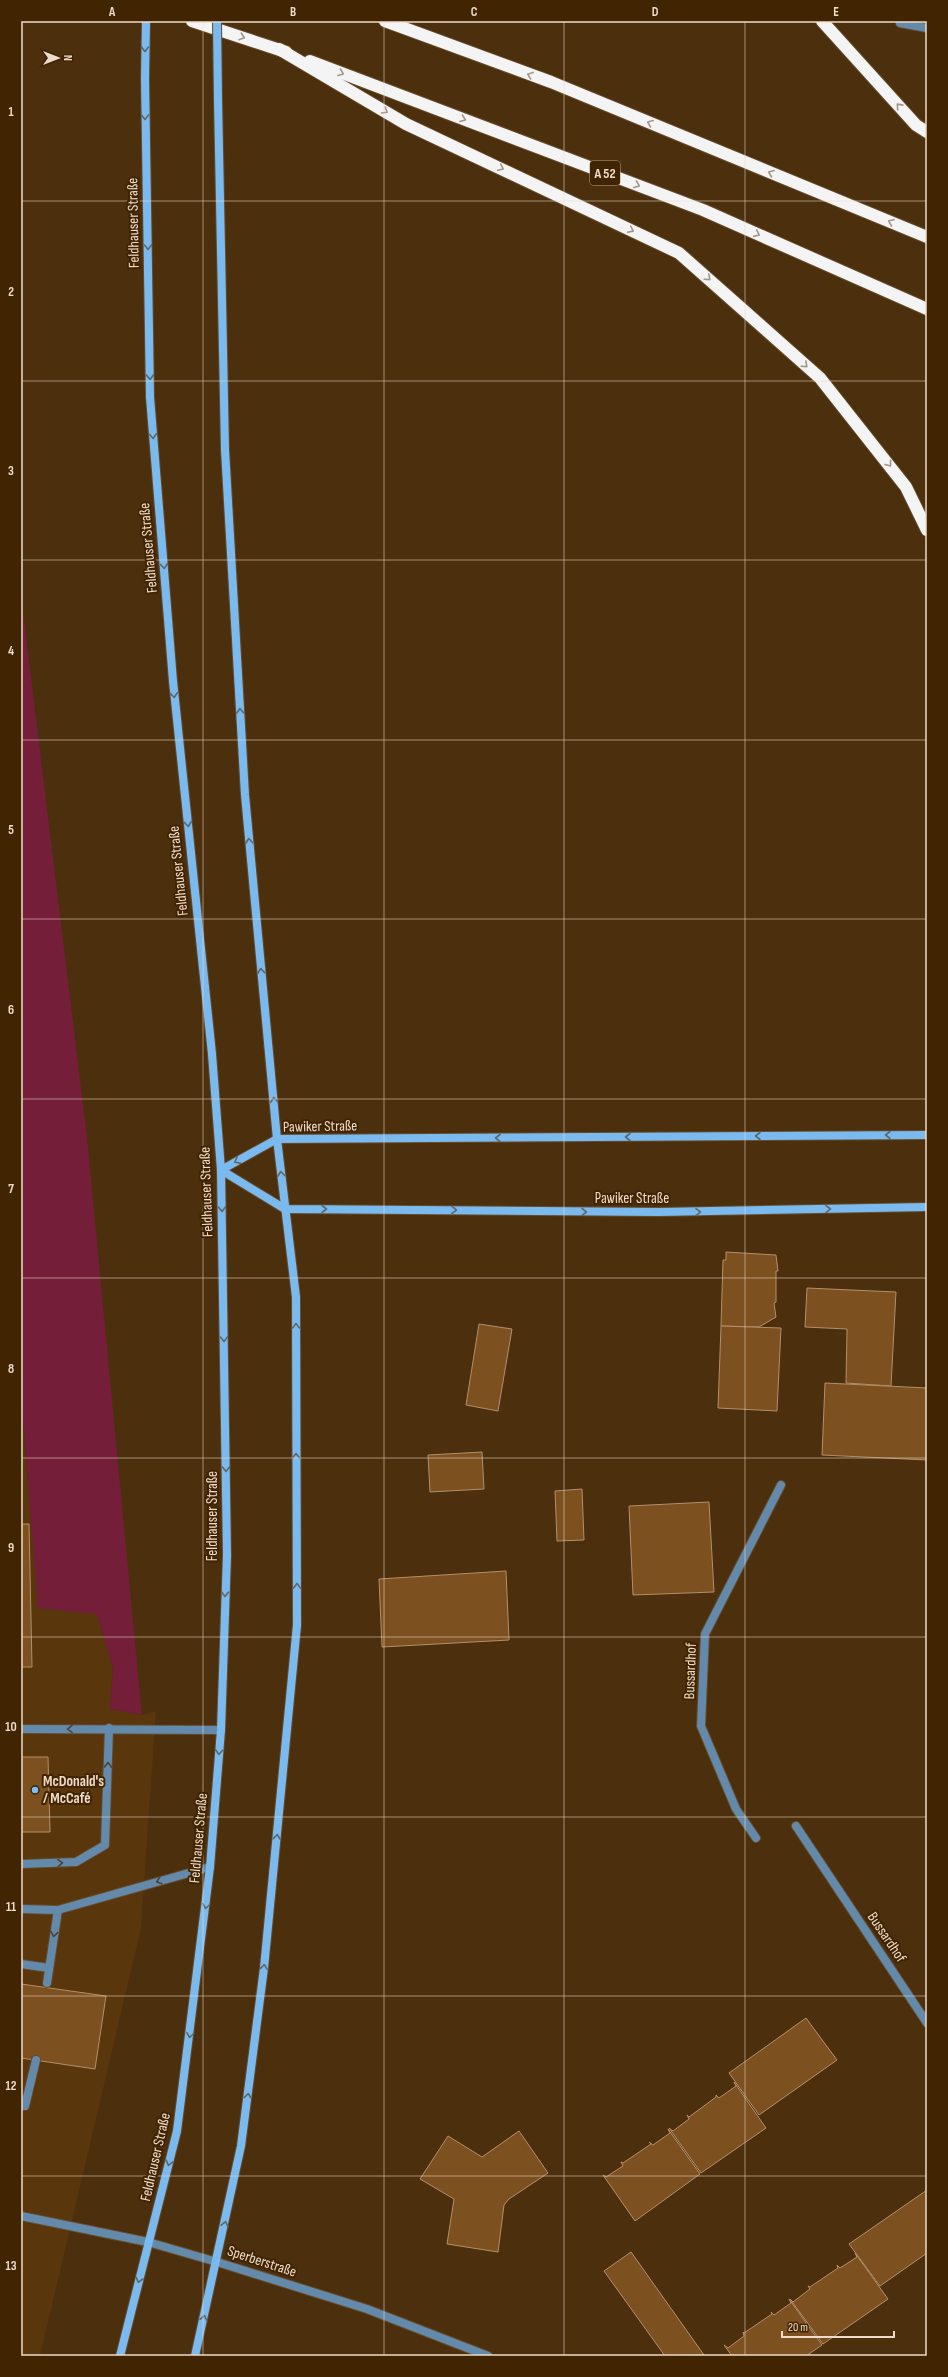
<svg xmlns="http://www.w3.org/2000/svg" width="948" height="2377" viewBox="0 0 948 2377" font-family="'Sofia Sans Condensed',sans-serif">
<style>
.built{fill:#59360c}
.green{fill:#741e3a}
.building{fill:#7d511f;stroke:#b38f6d}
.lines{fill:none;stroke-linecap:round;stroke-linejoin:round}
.lane-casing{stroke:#664b2b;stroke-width:10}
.street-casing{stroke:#664b2b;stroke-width:10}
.secondary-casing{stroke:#664b2b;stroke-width:10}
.highway-casing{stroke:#664b2b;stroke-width:14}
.lane{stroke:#648aab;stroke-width:8}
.street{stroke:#648aab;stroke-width:8}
.secondary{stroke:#7bbaee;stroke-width:8}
.highway{stroke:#f4f4f4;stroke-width:12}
.secondary-bridge-casing{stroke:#664b2b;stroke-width:10;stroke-linecap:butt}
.secondary-bridge{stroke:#7bbaee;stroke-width:8}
.oneway{stroke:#a39687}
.oneway2{stroke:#5b686c}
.oneway3{stroke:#4c4335}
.grid{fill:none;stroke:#eedbc9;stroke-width:1;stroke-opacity:0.55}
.poi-dot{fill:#7abff8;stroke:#412402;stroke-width:1.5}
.labels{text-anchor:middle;stroke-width:4;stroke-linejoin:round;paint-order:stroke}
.shield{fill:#412402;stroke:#baa48d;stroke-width:1}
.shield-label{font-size:14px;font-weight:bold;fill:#eedbc9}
.street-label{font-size:15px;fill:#eedbc9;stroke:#412402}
.poi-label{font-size:15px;font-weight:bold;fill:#eedbc9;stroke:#412402;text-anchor:start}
.neatline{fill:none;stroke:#eedbc9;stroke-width:1.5}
.grid-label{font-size:13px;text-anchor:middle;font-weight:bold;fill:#eedbc9}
</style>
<rect width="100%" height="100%" fill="#4c2f0d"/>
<path class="built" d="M 21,1394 L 28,1484 L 97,1614 L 113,1668 L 110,1709 L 142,1715 L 156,1711 L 141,1928 L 40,2356 L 21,2356 Z"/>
<path class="green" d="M 21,595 L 87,1137 L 142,1715 L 110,1709 L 113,1668 L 97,1614 L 38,1608 L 21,1394 Z"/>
<g class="building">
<path d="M 726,1252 L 776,1255 L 778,1271 L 776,1271 L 776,1302 L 774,1303 L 776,1317 L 759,1327 L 721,1326 L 723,1260 L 726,1260 Z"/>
<path d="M 807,1288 L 896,1292 L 891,1386 L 846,1383 L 847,1329 L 805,1327 Z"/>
<path d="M 479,1324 L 512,1329 L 498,1411 L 466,1405 Z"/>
<path d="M 721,1326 L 781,1328 L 777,1411 L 718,1408 Z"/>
<path d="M 825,1383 L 927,1388 L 927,1460 L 822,1455 Z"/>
<path d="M 482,1452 L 484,1489 L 430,1492 L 428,1455 Z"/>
<path d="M 582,1489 L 584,1540 L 557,1541 L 555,1491 Z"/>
<path d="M 709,1502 L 714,1592 L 633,1595 L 629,1506 Z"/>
<path d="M 21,1524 L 29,1524 L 32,1667 L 21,1667 Z"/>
<path d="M 506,1571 L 509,1640 L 382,1647 L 379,1579 Z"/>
<path d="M 21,1757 L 48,1757 L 50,1832 L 21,1832 Z"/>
<path d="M 21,1984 L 106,1996 L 95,2069 L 21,2058 Z"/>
<path d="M 806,2018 L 837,2060 L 759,2115 L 729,2073 Z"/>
<path d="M 734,2082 L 766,2128 L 701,2173 L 669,2128 L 673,2131 L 689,2119 L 687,2115 L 689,2117 L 716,2097 L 716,2095 L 719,2098 L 736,2086 Z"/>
<path d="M 668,2129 L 700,2174 L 635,2221 L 603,2175 L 606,2177 L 623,2166 L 621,2162 L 623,2163 L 651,2144 L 649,2142 L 653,2145 L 670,2133 Z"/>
<path d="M 519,2131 L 548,2173 L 509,2199 L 504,2205 L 498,2252 L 447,2244 L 454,2199 L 420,2179 L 448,2136 L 482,2157 Z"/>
<path d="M 927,2190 L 927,2253 L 880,2286 L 849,2244 Z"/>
<path d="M 631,2252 L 704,2355 L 665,2356 L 604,2271 Z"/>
<path d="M 855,2253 L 888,2299 L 823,2344 L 790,2299 L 793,2302 L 810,2289 L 808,2286 L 810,2287 L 838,2268 L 837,2265 L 840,2268 L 857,2257 Z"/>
<path d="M 789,2299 L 822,2345 L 806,2356 L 732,2356 L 724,2345 L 728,2348 L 744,2336 L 743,2332 L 744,2333 L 772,2314 L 771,2312 L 774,2315 L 791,2303 Z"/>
</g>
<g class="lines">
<g class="lane-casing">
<g id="lane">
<path d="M 900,23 L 927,28"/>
<path d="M 21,1729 L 221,1730"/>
<path d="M 796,1826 L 927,2023"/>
<path d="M 756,1838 L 736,1809 L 701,1726 L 705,1634 L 781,1485"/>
<path d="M 21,1864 L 76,1862 L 105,1845 L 109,1728"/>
<path d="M 21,1909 L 58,1910"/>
<path d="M 21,1964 L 49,1968"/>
<path d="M 47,1983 L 58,1910 L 210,1867"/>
<path d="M 21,2106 L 25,2106 L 36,2060"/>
</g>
</g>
<g class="street-casing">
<path id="street" d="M 21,2216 L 148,2242 L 217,2262 L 367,2309 L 488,2356"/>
</g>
<g class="secondary-casing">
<g id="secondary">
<path d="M 221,1170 L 285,1209 L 659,1212 L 927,1207"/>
<path d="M 221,1170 L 277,1139 L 927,1135"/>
<path d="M 120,2356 L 177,2131 L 210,1867 L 221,1730 L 227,1555 L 221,1170 L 212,1054 L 173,681 L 150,397 L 145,78 L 146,21"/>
<path d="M 195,2356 L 241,2146 L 264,1968 L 297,1625 L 296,1297 L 277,1139 L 245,795 L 225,450 L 218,100"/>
</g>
</g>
<g class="highway-casing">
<g id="highway">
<path d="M 192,21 L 286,52"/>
<path d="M 385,21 L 551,82 L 927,237"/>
<path d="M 822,21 L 916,125 L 927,132"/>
<path d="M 279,49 L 406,124 L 679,253 L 820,378 L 906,487 L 927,530"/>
<path d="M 310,61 L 703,210 L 927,309"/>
</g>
</g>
<use href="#lane" class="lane"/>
<use href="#street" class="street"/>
<use href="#secondary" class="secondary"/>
<use href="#highway" class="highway"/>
<g class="secondary-bridge-casing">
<path id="secondary-bridge" d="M 217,21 L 218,100"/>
</g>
<use href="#secondary-bridge" class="secondary-bridge"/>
</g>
<defs><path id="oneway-chevron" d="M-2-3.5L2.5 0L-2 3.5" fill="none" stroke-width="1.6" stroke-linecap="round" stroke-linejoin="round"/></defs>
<g class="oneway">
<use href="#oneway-chevron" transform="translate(242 37) rotate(18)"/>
<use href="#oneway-chevron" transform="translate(341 73) rotate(21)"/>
<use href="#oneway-chevron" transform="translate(530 75) rotate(-160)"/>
<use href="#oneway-chevron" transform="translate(899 106) rotate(-132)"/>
<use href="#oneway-chevron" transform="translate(385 111) rotate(31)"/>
<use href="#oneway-chevron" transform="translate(463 119) rotate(21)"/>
<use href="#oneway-chevron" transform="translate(650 123) rotate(-158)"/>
<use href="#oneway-chevron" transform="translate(501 168) rotate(25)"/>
<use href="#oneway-chevron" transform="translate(771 173) rotate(-158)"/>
<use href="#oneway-chevron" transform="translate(637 185) rotate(21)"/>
<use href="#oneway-chevron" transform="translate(891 222) rotate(-158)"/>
<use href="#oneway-chevron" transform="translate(631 230) rotate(26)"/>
<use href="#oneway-chevron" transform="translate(757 234) rotate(24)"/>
<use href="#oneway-chevron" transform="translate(708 278) rotate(42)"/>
<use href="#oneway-chevron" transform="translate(805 365) rotate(42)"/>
<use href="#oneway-chevron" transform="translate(889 464) rotate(52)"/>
</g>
<g class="oneway2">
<use href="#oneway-chevron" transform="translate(145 49) rotate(91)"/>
<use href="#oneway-chevron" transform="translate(145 117) rotate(89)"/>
<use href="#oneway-chevron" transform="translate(148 247) rotate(89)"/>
<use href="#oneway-chevron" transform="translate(150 377) rotate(89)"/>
<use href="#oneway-chevron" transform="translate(153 436) rotate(85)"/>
<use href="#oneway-chevron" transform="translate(164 566) rotate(85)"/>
<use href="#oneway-chevron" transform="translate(174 695) rotate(84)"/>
<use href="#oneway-chevron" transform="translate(240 711) rotate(-93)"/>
<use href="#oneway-chevron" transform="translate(188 824) rotate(84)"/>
<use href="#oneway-chevron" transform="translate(249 841) rotate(-95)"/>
<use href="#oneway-chevron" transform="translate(261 971) rotate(-95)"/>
<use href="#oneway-chevron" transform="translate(274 1100) rotate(-95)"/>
<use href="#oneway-chevron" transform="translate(888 1135) rotate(180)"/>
<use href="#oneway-chevron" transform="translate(758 1136) rotate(180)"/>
<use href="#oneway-chevron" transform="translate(628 1137) rotate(180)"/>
<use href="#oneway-chevron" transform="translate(498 1138) rotate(180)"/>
<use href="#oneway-chevron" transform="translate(237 1161) rotate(151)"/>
<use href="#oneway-chevron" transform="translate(281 1174) rotate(-97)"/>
<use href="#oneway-chevron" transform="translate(222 1209) rotate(89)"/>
<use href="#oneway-chevron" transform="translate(324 1209)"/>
<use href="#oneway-chevron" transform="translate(828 1209) rotate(-1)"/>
<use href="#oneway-chevron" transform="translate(454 1210) rotate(1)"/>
<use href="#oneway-chevron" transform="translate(584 1212) rotate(1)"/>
<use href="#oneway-chevron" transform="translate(698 1212) rotate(-1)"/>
<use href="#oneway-chevron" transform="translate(296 1326) rotate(-90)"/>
<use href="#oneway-chevron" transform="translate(224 1339) rotate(89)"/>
<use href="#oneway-chevron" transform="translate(296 1456) rotate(-90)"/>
<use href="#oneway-chevron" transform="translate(226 1469) rotate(89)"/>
<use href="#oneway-chevron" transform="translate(297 1586) rotate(-90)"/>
<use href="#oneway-chevron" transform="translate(225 1594) rotate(92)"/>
<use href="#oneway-chevron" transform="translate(219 1752) rotate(94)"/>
<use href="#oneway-chevron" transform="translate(277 1837) rotate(-84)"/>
<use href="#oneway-chevron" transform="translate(206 1906) rotate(97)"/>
<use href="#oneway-chevron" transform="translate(264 1967) rotate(-84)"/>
<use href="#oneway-chevron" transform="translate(190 2035) rotate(97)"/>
<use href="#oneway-chevron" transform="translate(248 2096) rotate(-83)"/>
<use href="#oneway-chevron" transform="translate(169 2163) rotate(105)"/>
<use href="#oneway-chevron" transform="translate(225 2224) rotate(-78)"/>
<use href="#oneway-chevron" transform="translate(139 2280) rotate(104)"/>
<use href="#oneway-chevron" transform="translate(204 2318) rotate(-77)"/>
</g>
<g class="oneway3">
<use href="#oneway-chevron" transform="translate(70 1729) rotate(179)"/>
<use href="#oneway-chevron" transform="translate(108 1765) rotate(-88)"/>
<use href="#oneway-chevron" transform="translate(60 1863) rotate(-2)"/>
<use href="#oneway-chevron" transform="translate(159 1881) rotate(164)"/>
<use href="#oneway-chevron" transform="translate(54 1934) rotate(99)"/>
</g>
<path class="grid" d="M 203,21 L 203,2356M 384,21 L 384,2356M 564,21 L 564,2356M 745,21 L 745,2356M 21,201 L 927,201M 21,381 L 927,381M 21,560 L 927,560M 21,740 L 927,740M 21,919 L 927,919M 21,1099 L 927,1099M 21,1278 L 927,1278M 21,1458 L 927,1458M 21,1637 L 927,1637M 21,1817 L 927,1817M 21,1996 L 927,1996M 21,2176 L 927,2176"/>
<circle class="poi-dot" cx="35" cy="1790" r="4"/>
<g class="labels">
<rect class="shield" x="590" y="161" width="30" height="24" rx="3"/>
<g class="shield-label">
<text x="605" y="178">A 52</text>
</g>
<g class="street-label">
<text transform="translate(133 223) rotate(-91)" y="5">Feldhauser Straße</text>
<text transform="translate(148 548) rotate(-95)" y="5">Feldhauser Straße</text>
<text transform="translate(178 871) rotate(-96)" y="5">Feldhauser Straße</text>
<text transform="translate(320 1126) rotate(-1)" y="5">Pawiker Straße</text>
<text transform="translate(206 1192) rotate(-92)" y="5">Feldhauser Straße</text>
<text x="632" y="1203">Pawiker Straße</text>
<text transform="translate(212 1516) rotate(-90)" y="5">Feldhauser Straße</text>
<text transform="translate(690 1671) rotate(-88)" y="5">Bussardhof</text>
<text transform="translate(198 1838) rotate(-85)" y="5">Feldhauser Straße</text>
<text transform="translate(887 1937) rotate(56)" y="5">Bussardhof</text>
<text transform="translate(155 2157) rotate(-77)" y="5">Feldhauser Straße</text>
<text transform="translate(262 2261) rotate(18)" y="5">Sperberstraße</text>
</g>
<g class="poi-label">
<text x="43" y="1786">McDonald's<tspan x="43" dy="17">/ McCafé</tspan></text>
</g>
</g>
<rect width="948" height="2377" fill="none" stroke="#412402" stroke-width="44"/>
<g transform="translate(58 58) rotate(90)" stroke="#412402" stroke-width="3" paint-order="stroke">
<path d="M0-3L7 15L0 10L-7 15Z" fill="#eedbc9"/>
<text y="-6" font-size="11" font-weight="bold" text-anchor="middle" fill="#eedbc9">N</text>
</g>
<path d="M782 2331v6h112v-6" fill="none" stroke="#eedbc9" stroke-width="2"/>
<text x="788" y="2331" font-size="12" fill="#eedbc9" stroke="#412402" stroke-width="3" paint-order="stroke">20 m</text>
<rect x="22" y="22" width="904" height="2333" class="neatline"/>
<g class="grid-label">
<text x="112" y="16">A</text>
<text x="293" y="16">B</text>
<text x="474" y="16">C</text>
<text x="655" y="16">D</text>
<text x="836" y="16">E</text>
<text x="11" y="116">1</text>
<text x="11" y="296">2</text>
<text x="11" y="475">3</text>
<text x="11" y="655">4</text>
<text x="11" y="834">5</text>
<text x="11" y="1014">6</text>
<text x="11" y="1193">7</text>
<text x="11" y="1373">8</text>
<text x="11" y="1552">9</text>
<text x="11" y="1731">10</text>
<text x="11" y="1911">11</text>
<text x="11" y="2090">12</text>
<text x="11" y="2270">13</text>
</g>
</svg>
